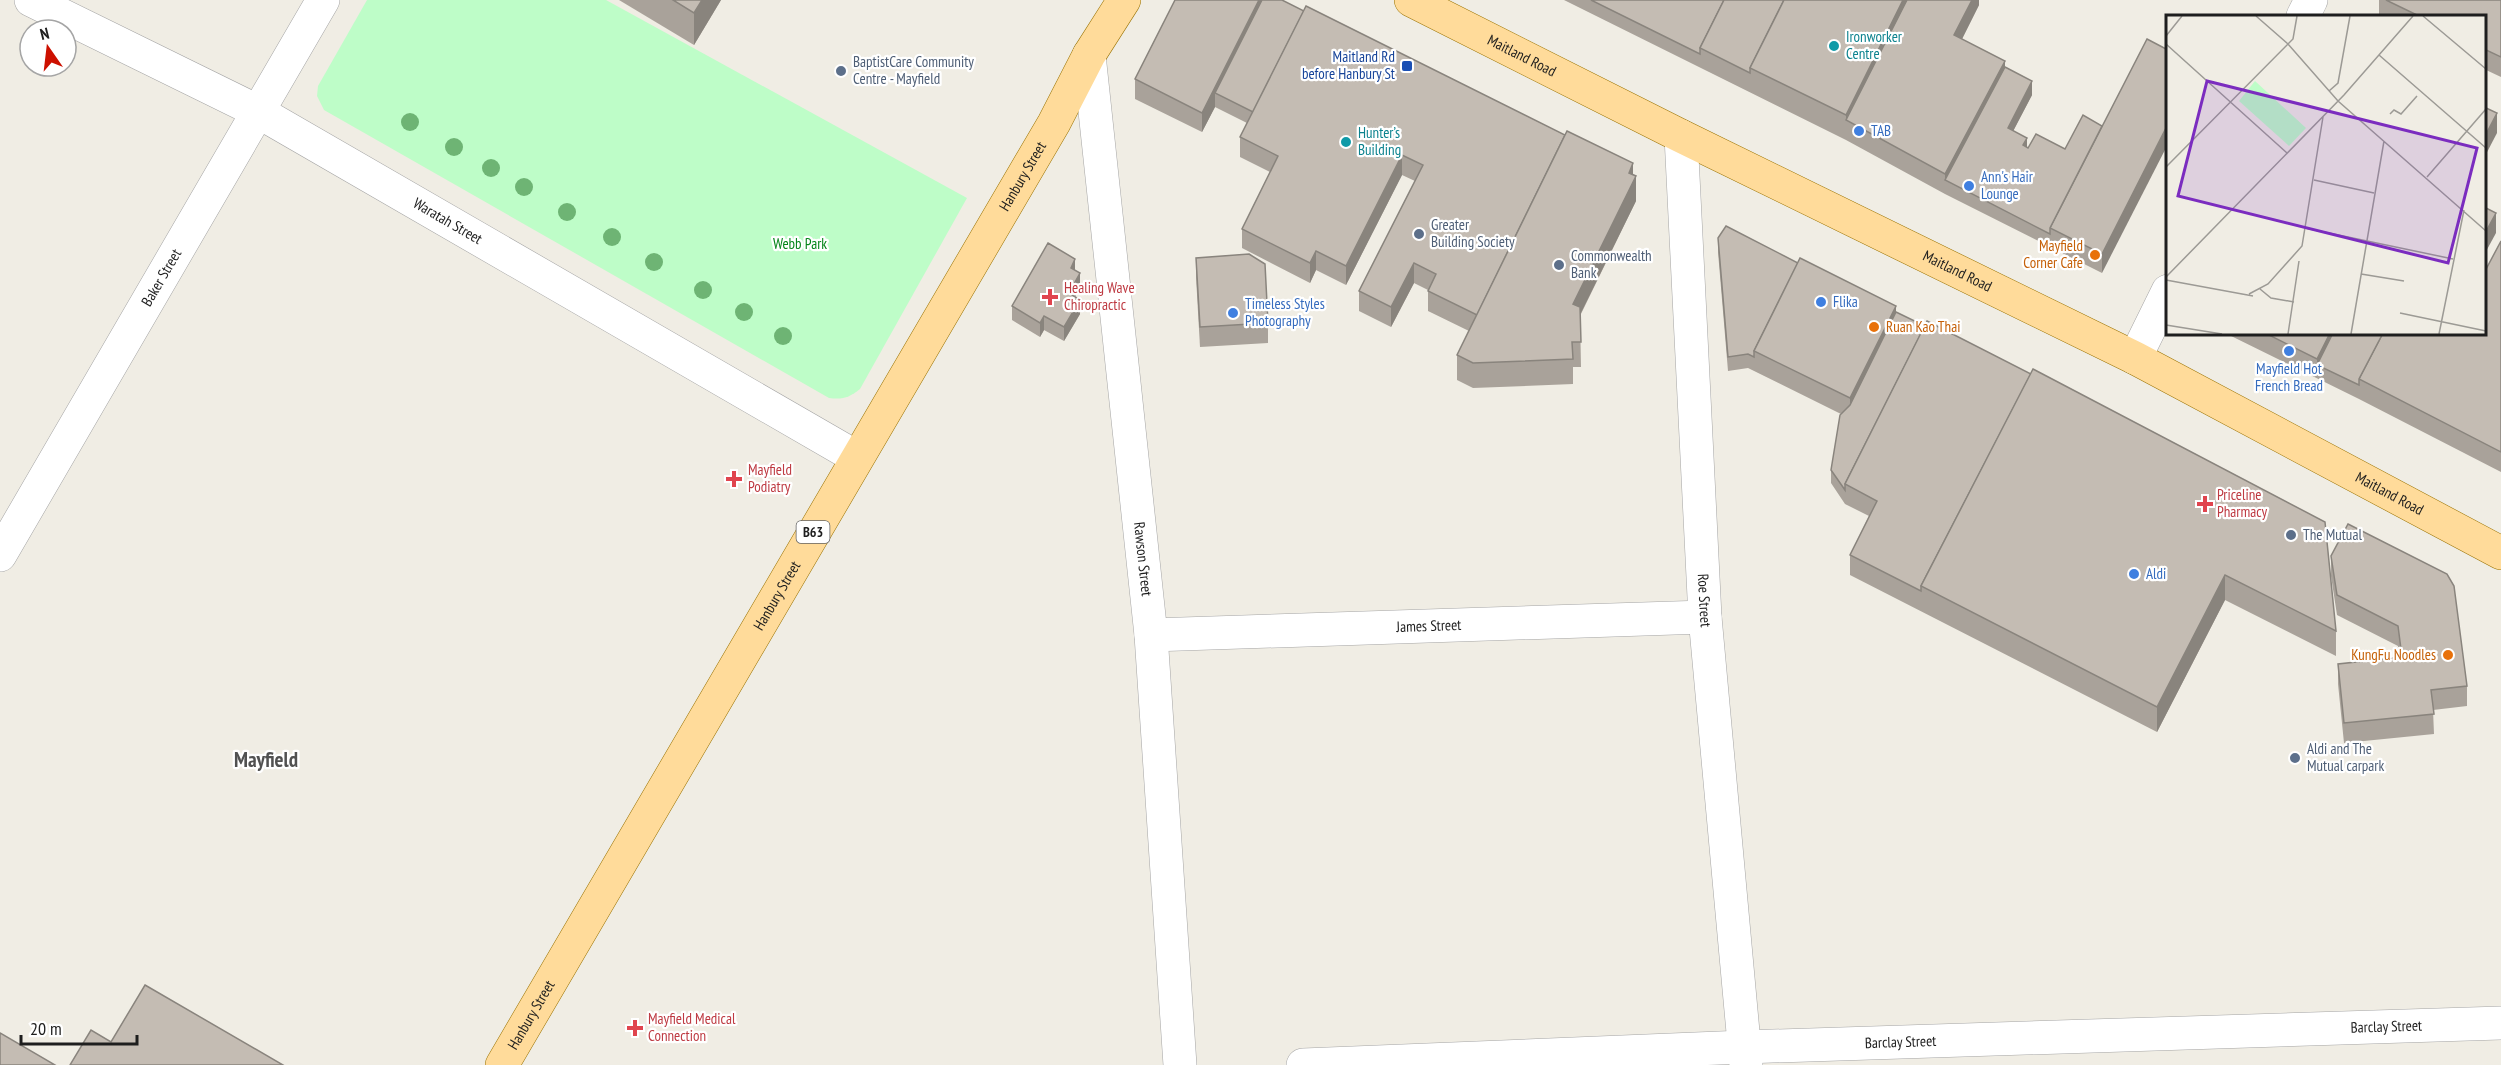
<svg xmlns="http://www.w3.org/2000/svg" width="2501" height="1065" viewBox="0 0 2501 1065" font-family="'PT Sans Narrow',sans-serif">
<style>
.park{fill:#befdc8}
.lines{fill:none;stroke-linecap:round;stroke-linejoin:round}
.minor-casing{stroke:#a5a5a5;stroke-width:34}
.major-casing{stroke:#997200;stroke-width:34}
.minor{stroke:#fff;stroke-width:33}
.major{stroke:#ffdb9a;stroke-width:33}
.tree{fill:#6eb474}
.wall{fill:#a9a29a}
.shaded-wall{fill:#89847d}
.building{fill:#c4bcb3;stroke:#89847d;stroke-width:1.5}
.culture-dot{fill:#0f9aa8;stroke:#fff;stroke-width:2}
.transit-dot{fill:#1a4fb4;stroke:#fff;stroke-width:2}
.service-dot{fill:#5c6f8a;stroke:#fff;stroke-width:2}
.shop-dot{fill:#3f7fe0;stroke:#fff;stroke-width:2}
.food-dot{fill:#e8710a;stroke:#fff;stroke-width:2}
.health-dot{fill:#e0444e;stroke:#fff;stroke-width:2}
.labels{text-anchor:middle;stroke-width:4.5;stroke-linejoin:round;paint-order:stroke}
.shield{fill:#fff;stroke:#626262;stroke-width:1.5}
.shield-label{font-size:14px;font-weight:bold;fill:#1e1e1e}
.culture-label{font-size:15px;fill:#0d838f;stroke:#fff;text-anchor:start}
.street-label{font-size:15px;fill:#1e1e1e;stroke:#fff}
.transit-label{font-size:15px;fill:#164399;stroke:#fff;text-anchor:end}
.service-label{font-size:15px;fill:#4e5e75;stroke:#fff;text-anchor:start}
.shop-label{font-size:15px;fill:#366cbe;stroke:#fff;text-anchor:start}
.park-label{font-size:15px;fill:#048519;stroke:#fff}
.food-label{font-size:15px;fill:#c56008;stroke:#fff;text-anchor:end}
.health-label{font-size:15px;fill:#be3a42;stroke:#fff;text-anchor:start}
.district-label{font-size:21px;font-weight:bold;fill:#515151;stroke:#fff}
.inset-road{fill:none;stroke:#9c9a95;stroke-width:1.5}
.view{fill:#7b2cbf;fill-opacity:0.15;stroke:#7b2cbf;stroke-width:3}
.inset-edge{fill:none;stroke:#1e1e1e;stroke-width:3}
</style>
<rect width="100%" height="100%" fill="#f0ede4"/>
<path class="park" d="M 367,0 L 606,0 L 967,198 L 860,389 C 850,397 843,400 829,398 L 324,110 L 317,96 L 318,86 Z"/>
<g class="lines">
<g class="minor-casing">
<g id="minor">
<path id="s1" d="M 31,0 L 257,111 L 856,457"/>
<path d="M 2303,16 L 2311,0"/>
<path id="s2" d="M 1089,55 L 1151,635 L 1180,1065"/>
<path id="s3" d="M 1681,136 L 1705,617 L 1746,1065"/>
<path d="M 2135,358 L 2168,291"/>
<path id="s4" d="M 0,555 L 323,0"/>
<path id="s5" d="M 1151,635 L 1705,617"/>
<path id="s6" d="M 1303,1065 L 1744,1047 L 2501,1023"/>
</g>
</g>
<g class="major-casing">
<g id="major">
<path id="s7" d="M 1411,0 L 1681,136 L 2135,358 L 2501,553"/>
<path id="s8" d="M 502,1065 L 1054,123 L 1089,55 L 1124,0"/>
</g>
</g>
<use href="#minor" class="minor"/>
<use href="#major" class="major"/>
</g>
<g class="tree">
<circle cx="410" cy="122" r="9"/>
<circle cx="454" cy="147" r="9"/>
<circle cx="491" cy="168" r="9"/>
<circle cx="524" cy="187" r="9"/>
<circle cx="567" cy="212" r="9"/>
<circle cx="612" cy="237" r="9"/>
<circle cx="654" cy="262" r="9"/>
<circle cx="703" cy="290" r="9"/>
<circle cx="744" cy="312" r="9"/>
<circle cx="783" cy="336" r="9"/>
</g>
<g class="wall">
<path d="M 619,0 L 721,0 L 694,45 Z"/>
<path d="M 1175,0 L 1633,175 L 1636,201 L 1580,316 L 1581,367 L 1573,367 L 1573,384 L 1473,388 L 1457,380 L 1457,355 L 1469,331 L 1428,311 L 1428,290 L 1414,283 L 1391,327 L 1359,311 L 1359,291 L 1415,181 L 1402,175 L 1346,285 L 1316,270 L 1310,283 L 1242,248 L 1242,229 L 1270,172 L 1240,157 L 1240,137 L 1247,123 L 1215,107 L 1202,132 L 1135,99 L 1135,79 Z"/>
<path d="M 1564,0 L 1979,0 L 1979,5 L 1962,39 L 2005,67 L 2032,95 L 2013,131 L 2027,147 L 2065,149 L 2102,126 L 2102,273 L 1945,194 L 1846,140 Z"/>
<path d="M 2379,0 L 2501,0 L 2501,77 L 2484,69 L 2484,16 L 2379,16 Z"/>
<path d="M 1718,238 L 1896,312 L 2336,631 L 2336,656 L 2225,600 L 2157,732 L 1850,575 L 1850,555 L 1869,516 L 1845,504 L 1831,483 L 1831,470 L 1841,414 L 1748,368 L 1728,371 L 1718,252 Z"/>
<path d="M 2501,241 L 2501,472 L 2359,399 L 2225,333 L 2484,333 Z"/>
<path d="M 1196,258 L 1268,323 L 1268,343 L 1200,347 L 1196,277 Z"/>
<path d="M 1075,271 L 1080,287 L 1075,297 L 1080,314 L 1064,341 L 1044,330 L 1040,337 L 1012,320 L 1012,306 Z"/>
<path d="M 2331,556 L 2467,686 L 2467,706 L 2433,710 L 2434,734 L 2344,743 L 2338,684 L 2338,664 L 2399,657 L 2398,646 L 2337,615 L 2331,576 Z"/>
</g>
<g class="shaded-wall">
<path d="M 702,0 L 721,0 L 694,45 L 694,13 Z"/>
<path d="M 1259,0 L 1266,0 L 1215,93 L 1215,107 L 1202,132 L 1202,113 Z"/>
<path d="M 1903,0 L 1916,0 L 1846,120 L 1846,115 Z"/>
<path d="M 1972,0 L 1979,0 L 1979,5 L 1954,55 L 1954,35 Z"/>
<path d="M 2005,61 L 2005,81 L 1945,180 L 1945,174 Z"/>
<path d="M 2032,81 L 2032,95 L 2008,141 L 2008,128 Z"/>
<path d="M 2497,113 L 2497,133 L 2484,158 L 2484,138 Z"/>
<path d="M 2168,124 L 2168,144 L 2102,273 L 2102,254 Z"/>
<path d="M 2027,138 L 2027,152 L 2023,145 Z"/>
<path d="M 1402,155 L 1402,175 L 1346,285 L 1346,266 Z"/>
<path d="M 1633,163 L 1633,182 L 1636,176 L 1636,201 L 1573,329 L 1573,304 Z"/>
<path d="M 2496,213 L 2496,233 L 2484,255 L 2484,235 Z"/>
<path d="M 1316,251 L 1316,270 L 1310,283 L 1310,263 Z"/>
<path d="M 1075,259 L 1075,273 L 1071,268 Z"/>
<path d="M 1414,263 L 1414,283 L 1391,327 L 1391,307 Z"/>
<path d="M 1080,273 L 1080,287 L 1069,307 L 1069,293 Z"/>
<path d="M 1080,300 L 1080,314 L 1064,341 L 1064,327 Z"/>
<path d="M 1896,306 L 1896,325 L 1850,418 L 1850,398 Z"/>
<path d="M 1044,316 L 1044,330 L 1040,337 L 1040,323 Z"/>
<path d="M 2330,333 L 2341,333 L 2317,365 L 2317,359 Z"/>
<path d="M 2225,575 L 2225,600 L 2157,732 L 2157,707 Z"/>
</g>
<g class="building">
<path d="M 673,0 L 702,0 L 694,13 Z"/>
<path d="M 1175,0 L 1259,0 L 1202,113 L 1135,79 Z"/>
<path d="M 1262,0 L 1282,0 L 1304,11 L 1253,112 L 1215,93 Z"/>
<path d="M 1591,0 L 1724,0 L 1700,48 L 1700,54 Z"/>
<path d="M 1724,0 L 1784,0 L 1750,68 L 1750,73 L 1700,48 Z"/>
<path d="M 1784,0 L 1903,0 L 1846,115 L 1750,68 Z"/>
<path d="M 1907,0 L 1972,0 L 1954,35 L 2005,61 L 1945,174 L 1846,120 Z"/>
<path d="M 2386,0 L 2501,0 L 2501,57 L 2484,49 L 2484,16 L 2419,16 Z"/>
<path d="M 1306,6 L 1565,135 L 1477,315 L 1428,291 L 1436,274 L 1414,263 L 1391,307 L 1359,291 L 1423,165 L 1402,155 L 1346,266 L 1316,251 L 1310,263 L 1242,229 L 1278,156 L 1240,137 Z"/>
<path d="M 2147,39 L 2168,50 L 2168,124 L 2102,254 L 2050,228 Z"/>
<path d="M 2005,67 L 2032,81 L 2008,128 L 2027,138 L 2023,145 L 2028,148 L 2036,134 L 2065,149 L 2083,115 L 2102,126 L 2050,228 L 2050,234 L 1945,180 Z"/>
<path d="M 2484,107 L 2497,113 L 2484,138 Z"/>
<path d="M 1567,131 L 1633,163 L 1629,173 L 1636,176 L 1573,304 L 1580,307 L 1581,342 L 1572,342 L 1573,359 L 1473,363 L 1457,355 Z"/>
<path d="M 2484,207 L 2496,213 L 2484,235 Z"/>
<path d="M 1726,226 L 1798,263 L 1754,351 L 1754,357 L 1748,354 L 1728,357 L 1718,238 Z"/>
<path d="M 2501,241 L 2501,452 L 2359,379 L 2383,333 L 2484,333 L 2484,273 Z"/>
<path d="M 1048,243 L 1075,259 L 1071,268 L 1080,273 L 1069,293 L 1080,300 L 1064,327 L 1044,316 L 1040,323 L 1012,306 Z"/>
<path d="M 1249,254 L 1265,264 L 1268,323 L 1200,327 L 1196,258 Z"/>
<path d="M 1800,258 L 1896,306 L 1850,398 L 1754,351 Z"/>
<path d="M 1896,312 L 1925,326 L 1845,484 L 1845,490 L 1831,470 L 1840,415 L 1850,405 Z"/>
<path d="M 1927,321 L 2031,374 L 1921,586 L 1921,591 L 1850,555 L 1877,501 L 1845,484 Z"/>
<path d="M 2265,333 L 2330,333 L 2317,359 Z"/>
<path d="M 2333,333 L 2383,333 L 2359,379 L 2359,385 L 2317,365 Z"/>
<path d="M 2033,369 L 2325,522 L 2336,631 L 2225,575 L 2157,707 L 1921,586 Z"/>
<path d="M 2348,524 L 2447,574 L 2454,586 L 2467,686 L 2431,690 L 2434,714 L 2344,723 L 2338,664 L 2402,657 L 2398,626 L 2337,595 L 2331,556 Z"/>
<path d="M 145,985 L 283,1065 L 70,1065 L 91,1030 L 111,1042 Z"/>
<path d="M 0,1033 L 55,1065 L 0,1065 Z"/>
</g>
<g class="culture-dot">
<circle cx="1834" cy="46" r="6"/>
<circle cx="1346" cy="142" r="6"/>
</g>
<rect class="transit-dot" x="1401" y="60" width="12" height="12" rx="3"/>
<g class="service-dot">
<circle cx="841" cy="71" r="6"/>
<circle cx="1419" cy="234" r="6"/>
<circle cx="1559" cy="265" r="6"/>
<circle cx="2291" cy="535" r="6"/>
<circle cx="2295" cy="758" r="6"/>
</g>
<g class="shop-dot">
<circle cx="1859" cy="131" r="6"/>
<circle cx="1969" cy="186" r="6"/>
<circle cx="1821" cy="302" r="6"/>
<circle cx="1233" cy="313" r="6"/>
<circle cx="2289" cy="351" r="6"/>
<circle cx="2134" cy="574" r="6"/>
</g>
<g class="food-dot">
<circle cx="2095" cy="255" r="6"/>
<circle cx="1874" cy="327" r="6"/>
<circle cx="2448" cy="655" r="6"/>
</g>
<g class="health-dot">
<path d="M1047 288h6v6h6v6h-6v6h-6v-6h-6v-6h6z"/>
<path d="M731 470h6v6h6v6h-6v6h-6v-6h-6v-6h6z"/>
<path d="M2202 495h6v6h6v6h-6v6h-6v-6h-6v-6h6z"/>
<path d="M632 1019h6v6h6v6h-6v6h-6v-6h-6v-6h6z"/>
</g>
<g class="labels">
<rect class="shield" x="796.5" y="521" width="33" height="22" rx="4.5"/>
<g class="shield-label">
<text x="813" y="537">B63</text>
</g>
<g class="culture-label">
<text x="1846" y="42">Ironworker<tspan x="1846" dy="17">Centre</tspan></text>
<text x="1358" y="138">Hunter’s<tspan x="1358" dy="17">Building</tspan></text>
</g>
<g class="street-label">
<text dy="5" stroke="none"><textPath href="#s7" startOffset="124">Maitland Road</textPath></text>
<text dy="5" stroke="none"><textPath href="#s8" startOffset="1030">Hanbury Street</textPath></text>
<text dy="5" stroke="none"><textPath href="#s1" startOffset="472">Waratah Street</textPath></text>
<text dy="5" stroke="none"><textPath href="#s7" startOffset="610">Maitland Road</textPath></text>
<text dy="5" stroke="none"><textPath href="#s4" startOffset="321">Baker Street</textPath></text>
<text dy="5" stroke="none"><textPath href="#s7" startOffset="1096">Maitland Road</textPath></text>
<text dy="5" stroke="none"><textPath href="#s2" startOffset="507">Rawson Street</textPath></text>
<text dy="5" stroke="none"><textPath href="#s8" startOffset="544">Hanbury Street</textPath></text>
<text dy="5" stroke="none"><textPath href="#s3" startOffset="465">Roe Street</textPath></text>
<text dy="5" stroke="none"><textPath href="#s5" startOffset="278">James Street</textPath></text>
<text dy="5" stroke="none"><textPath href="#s8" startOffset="58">Hanbury Street</textPath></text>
<text dy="5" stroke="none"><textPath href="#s6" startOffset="1084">Barclay Street</textPath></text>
<text dy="5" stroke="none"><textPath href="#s6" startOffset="598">Barclay Street</textPath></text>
</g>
<g class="transit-label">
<text x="1395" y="62">Maitland Rd<tspan x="1395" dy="17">before Hanbury St</tspan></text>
</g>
<g class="service-label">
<text x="853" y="67">BaptistCare Community<tspan x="853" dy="17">Centre - Mayfield</tspan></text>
<text x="1431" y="230">Greater<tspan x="1431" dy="17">Building Society</tspan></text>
<text x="1571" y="261">Commonwealth<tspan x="1571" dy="17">Bank</tspan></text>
<text x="2303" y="540">The Mutual</text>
<text x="2307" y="754">Aldi and The<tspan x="2307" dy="17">Mutual carpark</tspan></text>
</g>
<g class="shop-label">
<text x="1871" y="136">TAB</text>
<text x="1981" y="182">Ann's Hair<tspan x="1981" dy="17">Lounge</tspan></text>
<text x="1833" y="307">Flika</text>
<text x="1245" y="309">Timeless Styles<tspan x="1245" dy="17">Photography</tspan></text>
<text x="2289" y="374" text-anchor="middle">Mayfield Hot<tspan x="2289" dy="17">French Bread</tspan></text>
<text x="2146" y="579">Aldi</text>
</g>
<g class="park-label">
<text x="800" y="249">Webb Park</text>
</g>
<g class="food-label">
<text x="2083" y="251">Mayfield<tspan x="2083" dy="17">Corner Cafe</tspan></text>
<text x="1886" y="332" text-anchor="start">Ruan Kao Thai</text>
<text x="2436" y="660">KungFu Noodles</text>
</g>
<g class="health-label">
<text x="1064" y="293">Healing Wave<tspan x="1064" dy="17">Chiropractic</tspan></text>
<text x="748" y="475">Mayfield<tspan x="748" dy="17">Podiatry</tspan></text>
<text x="2217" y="500">Priceline<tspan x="2217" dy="17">Pharmacy</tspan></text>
<text x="648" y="1024">Mayfield Medical<tspan x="648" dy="17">Connection</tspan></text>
</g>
<g class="district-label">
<text x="266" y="767">Mayfield</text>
</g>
</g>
<g transform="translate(2166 15)">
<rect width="320" height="320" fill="#f0ede4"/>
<path d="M 89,66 L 140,113 L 123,131 L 73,86 Z" fill="#befdc8"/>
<path class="inset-road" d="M 90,1 L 122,29 L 172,86 L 320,216M 257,1 L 320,54M 0,21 L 16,1M 0,29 L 121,138M 213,40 L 320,133M 163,76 L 172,68 L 184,1M 224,99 L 228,95 L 235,99 L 251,81M 0,152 L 127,24 L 131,1M 261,162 L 320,94M 148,165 L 208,178M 139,213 L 287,244M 195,259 L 238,266M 0,262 L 178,80 L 247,1M 0,265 L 87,281M 94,274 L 105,283 L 128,287M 83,279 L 102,269 L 136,231 L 157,102M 234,298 L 320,316M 0,310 L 56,319M 122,319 L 133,246M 185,319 L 218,126M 273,319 L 298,195"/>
<path class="view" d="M 41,66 L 311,133 L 282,248 L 12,181 Z"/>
<rect width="320" height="320" class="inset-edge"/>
</g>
<g transform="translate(48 48) rotate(346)"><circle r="28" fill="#ffffff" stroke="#a5a5a5" stroke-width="1.5"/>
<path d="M0-4.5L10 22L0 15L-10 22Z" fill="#cd1000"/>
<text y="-9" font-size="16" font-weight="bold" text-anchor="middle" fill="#1e1e1e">N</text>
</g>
<path d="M21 1035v9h116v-9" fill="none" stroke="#1e1e1e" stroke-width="3"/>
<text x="30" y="1035" font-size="18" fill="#1e1e1e" stroke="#ffffff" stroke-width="4.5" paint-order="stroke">20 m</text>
</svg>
